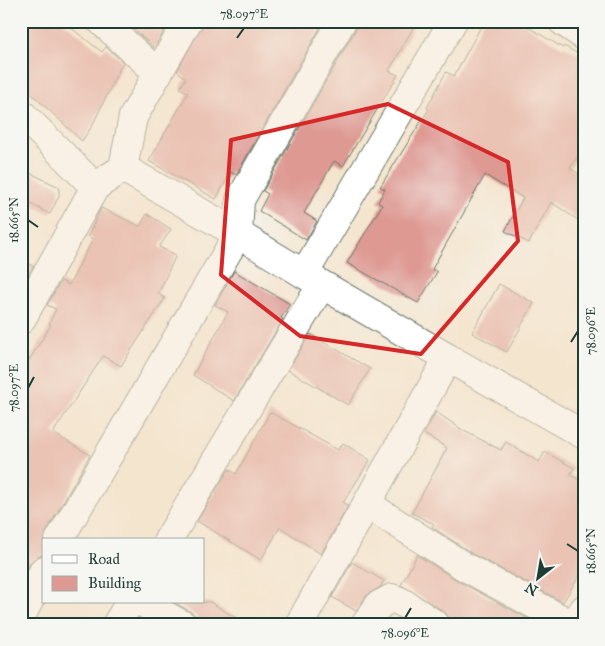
<svg xmlns="http://www.w3.org/2000/svg" width="605" height="646" viewBox="0 0 605 646" font-family="'IM FELL Great Primer',serif">
<style>
.building{fill:#de9993}
.lines{fill:none;stroke-linecap:round;stroke-linejoin:round}
.minor-casing{stroke:#6a786a;stroke-width:30}
.minor{stroke:#fff;stroke-width:28}
.marked{fill:none;stroke:#d62828;stroke-width:4;stroke-linejoin:round}
.ticks{fill:none;stroke:#1f3d34;stroke-width:2}
.neatline{fill:none;stroke:#1f3d34;stroke-width:2}
.ticks-label{font-size:12px;text-anchor:middle;fill:#1f3d34}
</style>
<rect width="100%" height="100%" fill="#f6f6f2"/>
<filter id="ink" filterUnits="userSpaceOnUse"><feTurbulence type="fractalNoise" baseFrequency=".02" numOctaves="2"/><feDisplacementMap in="SourceGraphic" scale="10" xChannelSelector="R" yChannelSelector="G"/><feConvolveMatrix kernelMatrix="1 2 1 2 8 2 1 2 1" color-interpolation-filters="sRGB"/></filter>
<filter id="wash" filterUnits="userSpaceOnUse"><feTurbulence type="fractalNoise" baseFrequency=".0096" numOctaves="4" result="noise"/><feDisplacementMap in="SourceGraphic" scale="20" xChannelSelector="R" yChannelSelector="G"/><feGaussianBlur stdDeviation="1.12" result="paint"/><feColorMatrix in="noise" values="0 0 0 0 0 0 0 0 0 0 0 0 0 0 0 0 0 1.4 0 .05"/><feComposite in="paint" operator="in"/></filter>
<g filter="url(#wash)">
<rect width="100%" height="100%" fill="#f4e5cf"/>
<g id="blocks">
<g class="building">
<path d="M 21,21 L 62,21 L 102,52 L 106,47 L 123,62 L 92,126 L 82,141 L 21,84 Z"/>
<path d="M 125,21 L 170,21 L 154,48 Z"/>
<path d="M 204,21 L 324,21 L 236,175 L 231,172 L 216,199 L 149,161 L 188,93 L 180,88 L 186,78 L 177,71 Z"/>
<path d="M 358,21 L 417,21 L 389,71 L 398,75 L 343,166 L 334,161 L 304,213 L 317,221 L 306,240 L 259,211 L 268,194 L 263,191 L 356,29 Z"/>
<path d="M 484,21 L 518,21 L 563,48 L 564,46 L 584,57 L 584,147 L 570,168 L 584,177 L 584,224 L 551,202 L 529,243 L 505,231 L 523,198 L 485,175 L 432,269 L 437,272 L 418,303 L 347,263 L 382,205 L 378,202 L 385,189 L 380,187 L 429,109 L 427,108 L 446,72 L 454,76 Z"/>
<path d="M 30,173 L 59,187 L 59,196 L 50,214 L 21,199 L 21,191 Z"/>
<path d="M 101,208 L 140,226 L 147,214 L 171,229 L 159,247 L 176,255 L 158,294 L 165,298 L 121,366 L 103,356 L 53,433 L 90,455 L 46,532 L 44,553 L 30,563 L 21,581 L 21,373 L 51,325 L 49,324 L 56,309 L 47,305 L 61,281 L 69,285 L 93,239 L 88,236 Z"/>
<path d="M 21,259 L 33,266 L 21,287 Z"/>
<path d="M 234,271 L 290,304 L 281,318 L 283,319 L 234,401 L 193,375 L 228,312 L 215,305 Z"/>
<path d="M 499,284 L 534,303 L 507,352 L 472,333 Z"/>
<path d="M 310,334 L 370,369 L 348,405 L 288,370 Z"/>
<path d="M 270,412 L 338,450 L 343,443 L 370,460 L 343,503 L 348,506 L 321,554 L 280,527 L 261,560 L 197,521 L 229,469 L 236,474 Z"/>
<path d="M 436,412 L 464,431 L 501,450 L 506,442 L 539,462 L 545,452 L 574,468 L 570,475 L 584,482 L 584,568 L 563,602 L 473,554 L 432,527 L 434,524 L 412,513 L 447,448 L 424,434 Z"/>
<path d="M 417,555 L 458,581 L 539,625 L 454,625 L 445,612 L 401,585 Z"/>
<path d="M 352,562 L 384,581 L 380,587 L 366,596 L 356,611 L 332,597 Z"/>
<path d="M 174,602 L 210,602 L 248,625 L 199,625 L 197,617 L 191,612 Z"/>
</g>
</g>
</g>
<g filter="url(#ink)">
<use href="#blocks" fill-opacity="0" stroke="#6a786a" stroke-width="1"/>
<g class="lines">
<g class="minor-casing">
<g id="minor">
<path d="M 101,21 L 158,73"/>
<path d="M 562,21 L 584,36"/>
<path d="M 21,113 L 95,187"/>
<path d="M 123,168 L 238,234 L 304,274"/>
<path d="M 21,320 L 95,187 L 123,168 L 133,117 L 188,21"/>
<path d="M 448,358 L 584,435"/>
<path d="M 367,504 L 465,567 L 567,622 L 575,622 L 584,609"/>
<path d="M 59,540 L 238,234 L 240,200 L 342,21"/>
<path d="M 168,540 L 321,286"/>
<path d="M 141,602 L 183,625"/>
<path d="M 21,617 L 44,570"/>
<path d="M 116,625 L 130,602"/>
<path d="M 299,625 L 448,358 L 304,274 L 453,21"/>
<path d="M 365,625 L 379,605 L 392,598 L 400,601 L 436,625"/>
</g>
</g>
<use href="#minor" class="minor"/>
</g>
</g>
<path d="M0 0H605V646H0ZM 388,104 L 508,162 L 518,241 L 421,354 L 300,336 L 221,275 L 231,140 Z" fill="#f4e5cf" fill-opacity=".55" fill-rule="evenodd"/>
<path class="marked" d="M 388,104 L 508,162 L 518,241 L 421,354 L 300,336 L 221,275 L 231,140 Z"/>
<path class="ticks" d="M 237,38 L 244,28M 28,220 L 38,227M 571,342 L 578,331M 28,388 L 34,377M 567,544 L 578,551M 405,618 L 411,608"/>
<rect width="605" height="646" fill="none" stroke="#f6f6f2" stroke-width="55"/>
<rect x="42" y="538" width="162" height="65" fill="#f6f6f2" stroke="#a0aca6"/>
<rect x="52" y="555" width="25" height="8" fill="#ffffff" stroke="#a0aca6"/>
<text x="88" y="564" font-size="15" fill="#1f3d34">Road</text>
<rect x="52" y="576" width="25" height="15" fill="#de9993" stroke="#a0aca6"/>
<text x="88" y="588" font-size="15" fill="#1f3d34">Building</text>
<g transform="translate(538 578) rotate(211)" stroke="#f6f6f2" stroke-width="4" paint-order="stroke">
<path d="M0-4L9 19L0 12L-9 19Z" fill="#1f3d34"/>
<text y="-8" font-size="14" font-weight="bold" text-anchor="middle" fill="#1f3d34">N</text>
</g>
<rect x="28" y="28" width="550" height="590" class="neatline"/>
<g class="ticks-label">
<text x="244" y="18">78.097°E</text>
<text transform="translate(14 220) rotate(-90)" y="4">18.665°N</text>
<text transform="translate(591 331) rotate(-90)" y="4">78.096°E</text>
<text transform="translate(14 388) rotate(-90)" y="4">78.097°E</text>
<text transform="translate(591 551) rotate(-90)" y="4">18.665°N</text>
<text x="405" y="637">78.096°E</text>
</g>
</svg>
